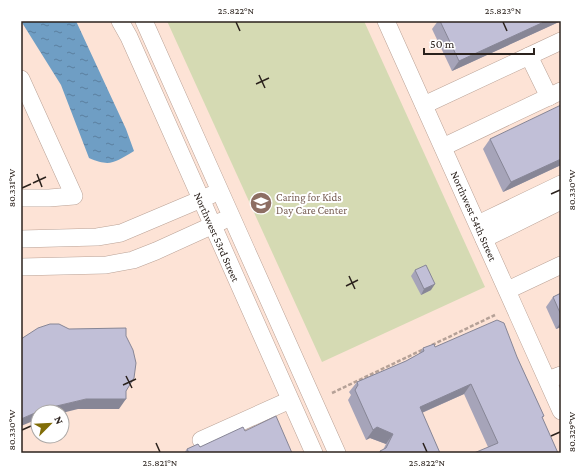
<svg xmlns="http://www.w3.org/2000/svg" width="582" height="474" viewBox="0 0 582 474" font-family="'Crimson Pro',serif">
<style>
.grass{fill:#d5dab3}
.water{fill:url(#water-ripples)}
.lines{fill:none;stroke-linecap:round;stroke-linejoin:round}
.minor-casing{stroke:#baa296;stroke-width:18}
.path{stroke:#b5a197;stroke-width:2.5;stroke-dasharray:4 2;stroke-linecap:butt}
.minor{stroke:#fff;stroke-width:17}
.wall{fill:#a6a4b9}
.shaded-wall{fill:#878696}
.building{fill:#c1bfd7;stroke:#878696}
.ticks{fill:none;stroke:#2b221d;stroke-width:1.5}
.labels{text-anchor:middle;stroke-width:4;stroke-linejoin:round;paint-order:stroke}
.education-label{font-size:11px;fill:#785e54;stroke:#fff;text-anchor:start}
.street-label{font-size:11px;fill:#2b221d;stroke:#fff}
.neatline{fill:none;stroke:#2b221d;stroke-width:1.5}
.ticks-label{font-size:10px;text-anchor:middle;fill:#2b221d}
</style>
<defs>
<pattern id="water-ripples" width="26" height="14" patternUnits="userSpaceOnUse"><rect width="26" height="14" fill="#6f9ec4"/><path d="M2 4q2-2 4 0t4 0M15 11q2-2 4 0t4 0" fill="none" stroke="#5b809f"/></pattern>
</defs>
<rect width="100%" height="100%" fill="#fde3d6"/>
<path class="grass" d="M 167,21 L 364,21 L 485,287 L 322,362 Z"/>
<path class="water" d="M 21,21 L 76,21 L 126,129 L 134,151 C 114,163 110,167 89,158 L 61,85 Z"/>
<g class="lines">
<g class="minor-casing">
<g id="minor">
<path d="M 120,21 L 129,37 L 314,453"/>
<path d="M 144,21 L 337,453"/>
<path d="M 386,21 L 561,411"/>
<path d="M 529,56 L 549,97"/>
<path d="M 21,79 L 74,196 L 49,198 L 21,198"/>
<path d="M 424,105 L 561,41"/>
<path d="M 443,147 L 561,91"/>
<path d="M 478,224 L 561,184"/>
<path d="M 21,239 L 97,237 L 121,233 L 211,195"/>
<path d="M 484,239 L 561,201"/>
<path d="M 21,267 L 106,265 L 133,260 L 156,251 L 222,221"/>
<path d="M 508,290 L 561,265"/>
<path d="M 548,380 L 561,375"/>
<path d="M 201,440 L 290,400"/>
</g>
</g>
<g class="path">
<path d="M 432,345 L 495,315"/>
<path d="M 332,393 L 424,349"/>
</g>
<use href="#minor" class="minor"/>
</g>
<g class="wall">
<path d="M 438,21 L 561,21 L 452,71 L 432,29 Z"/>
<path d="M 490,139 L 561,165 L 503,192 L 483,149 Z"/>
<path d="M 415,270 L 431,290 L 421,295 L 411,276 Z"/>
<path d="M 561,293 L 561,327 L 556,329 L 546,307 L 553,297 Z"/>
<path d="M 435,347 L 517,357 L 544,416 L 542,418 L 558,453 L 488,447 L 464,394 L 422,413 L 440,453 L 379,453 L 380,451 L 383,450 L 386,444 L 370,438 L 366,440 L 348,400 L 351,395 L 349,392 L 357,382 L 406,361 L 419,354 L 423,348 Z"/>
<path d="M 245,431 L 292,453 L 184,453 L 187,449 L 200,447 Z"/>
</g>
<g class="shaded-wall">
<path d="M 546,21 L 561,21 L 452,71 L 459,61 Z"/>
<path d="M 561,159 L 561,165 L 503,192 L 511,182 Z"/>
<path d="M 435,284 L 431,290 L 421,295 L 424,289 Z"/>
<path d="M 561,322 L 561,327 L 556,329 Z"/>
<path d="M 471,384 L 464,394 L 412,417 L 420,407 Z"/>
<path d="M 86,399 L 126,399 L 119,409 L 78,409 L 62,413 L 62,412 L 38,412 L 38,419 L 21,426 L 21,419 L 44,409 Z"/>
<path d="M 377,427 L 393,434 L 386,444 L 370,438 L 366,440 L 373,430 Z"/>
</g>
<g class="building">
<path d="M 440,21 L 546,21 L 459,61 Z"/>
<path d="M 561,105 L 561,159 L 511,182 L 490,139 Z"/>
<path d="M 426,265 L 435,284 L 424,289 L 415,270 Z"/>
<path d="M 561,293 L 561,315 L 553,297 Z"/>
<path d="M 497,320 L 504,323 L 517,357 L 544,416 L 542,417 L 558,453 L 474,453 L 498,443 L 471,384 L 420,407 L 440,453 L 381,453 L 380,451 L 386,448 L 393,434 L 377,427 L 373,430 L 355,390 L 358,385 L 357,382 L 406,361 L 424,351 L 423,348 L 434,344 L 435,347 Z"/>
<path d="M 50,324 L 59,324 L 69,329 L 126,328 L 126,336 L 133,350 L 136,363 L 134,378 L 126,391 L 126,399 L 86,399 L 44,409 L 21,419 L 21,339 L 38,328 Z"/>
<path d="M 276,416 L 292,453 L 188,453 L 189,453 L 187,449 L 198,444 L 200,447 L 243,427 L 245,431 Z"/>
</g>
<path class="ticks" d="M 236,22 L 240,31M 503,22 L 507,31M 259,75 L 265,88M 256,84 L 269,78M 37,174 L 42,187M 33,183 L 46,177M 22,188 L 31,184M 551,194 L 560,190M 349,276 L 355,289M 346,286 L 358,280M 126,376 L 132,388M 123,385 L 136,379M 22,430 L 31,426M 551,436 L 560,432M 156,443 L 160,452M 423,443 L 427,452"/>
<defs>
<g id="school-disc" transform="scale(1.15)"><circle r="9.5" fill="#8d6e63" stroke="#fff"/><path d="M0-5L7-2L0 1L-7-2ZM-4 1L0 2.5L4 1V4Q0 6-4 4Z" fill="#fff"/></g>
</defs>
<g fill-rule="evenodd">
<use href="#school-disc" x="261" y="203"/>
</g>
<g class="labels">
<g class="education-label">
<text x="276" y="201">Caring for Kids<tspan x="276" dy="13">Day Care Center</tspan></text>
</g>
<g class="street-label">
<text transform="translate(474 216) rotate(66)" y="4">Northwest 54th Street</text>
<text transform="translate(217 237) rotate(66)" y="4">Northwest 53rd Street</text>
</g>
</g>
<rect width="582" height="474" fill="none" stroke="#ffffff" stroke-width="44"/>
<g transform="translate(50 424) rotate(66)"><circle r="19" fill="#ffffff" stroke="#aaa7a5"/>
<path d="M0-3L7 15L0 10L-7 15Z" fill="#816d08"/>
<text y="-6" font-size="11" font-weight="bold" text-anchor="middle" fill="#2b221d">N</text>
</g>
<path d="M424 48v6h110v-6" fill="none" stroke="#2b221d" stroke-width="2"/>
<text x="430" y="48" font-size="12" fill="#2b221d" stroke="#ffffff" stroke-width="3" paint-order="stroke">50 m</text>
<rect x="22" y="22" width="538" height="430" class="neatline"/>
<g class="ticks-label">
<text x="236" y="14">25.822°N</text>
<text x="503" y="14">25.823°N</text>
<text transform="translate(11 188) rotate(-90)" y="4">80.331°W</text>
<text transform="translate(571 190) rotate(-90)" y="4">80.330°W</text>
<text transform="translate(11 430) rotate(-90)" y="4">80.330°W</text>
<text transform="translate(571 432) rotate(-90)" y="4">80.329°W</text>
<text x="160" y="466">25.821°N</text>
<text x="427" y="466">25.822°N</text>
</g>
</svg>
